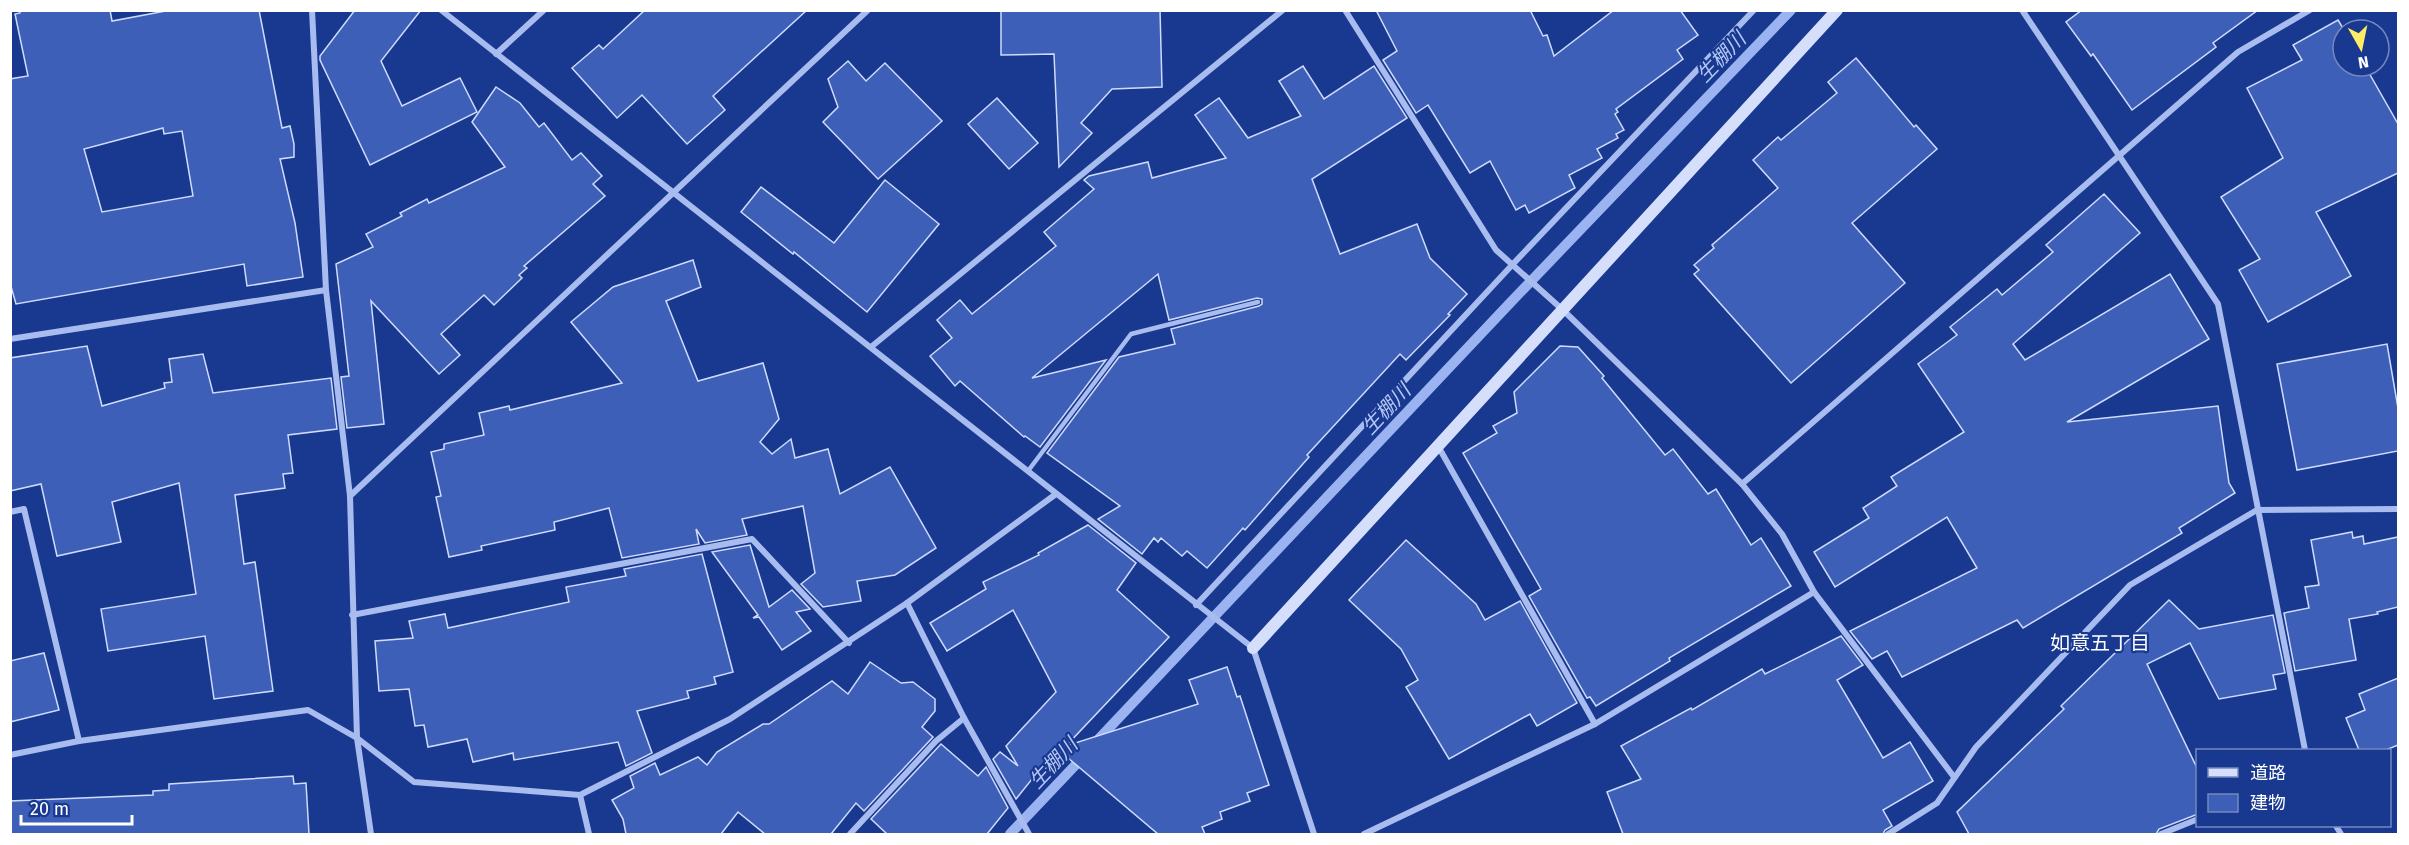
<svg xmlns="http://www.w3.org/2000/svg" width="2409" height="845" viewBox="0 0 2409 845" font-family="'Fira Sans','Noto Sans JP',sans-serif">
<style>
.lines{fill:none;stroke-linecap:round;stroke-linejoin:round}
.stream{stroke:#9bb4f1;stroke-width:10}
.building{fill:#3e5fb7;stroke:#cedbfb;stroke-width:1.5;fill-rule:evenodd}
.lane{stroke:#a8bcef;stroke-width:4.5}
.street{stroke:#a8bcef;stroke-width:6}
.secondary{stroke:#d5dffb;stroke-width:12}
.labels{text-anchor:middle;stroke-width:4.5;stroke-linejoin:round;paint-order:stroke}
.water-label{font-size:20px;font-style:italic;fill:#b4c7f6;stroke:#193991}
.neighbourhood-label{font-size:20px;fill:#fff;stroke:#193991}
</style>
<rect width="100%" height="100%" fill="#193991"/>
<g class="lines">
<g class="stream">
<path d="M 1094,744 L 1510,303 L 1791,10"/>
<path d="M 1010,834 L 1084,756"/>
</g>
</g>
<g class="building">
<path d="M 20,10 L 110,10 L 112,21 L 171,10 L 259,10 L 282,128 L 290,126 L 294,144 L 294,157 L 280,159 L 295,223 L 303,277 L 247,286 L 244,264 L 16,304 L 10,283 L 10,79 L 28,76 L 15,14 L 20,13 ZM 163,128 L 164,134 L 182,131 L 193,196 L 102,212 L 84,149 Z"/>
<path d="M 355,10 L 421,10 L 381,61 L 402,106 L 460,78 L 477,112 L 370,165 L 320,60 L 320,56 Z"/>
<path d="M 645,10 L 807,10 L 713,96 L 725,110 L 687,144 L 642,95 L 617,118 L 572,68 L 599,45 L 603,49 Z"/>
<path d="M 1001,10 L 1160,10 L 1162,87 L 1112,89 L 1081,123 L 1092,133 L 1059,167 L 1054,54 L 1001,55 Z"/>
<path d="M 1376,10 L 1530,10 L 1543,36 L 1547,35 L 1554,56 L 1614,10 L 1680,10 L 1698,35 L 1677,50 L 1683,59 L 1616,109 L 1618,112 L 1615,114 L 1624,130 L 1616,134 L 1618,138 L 1597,149 L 1602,158 L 1569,175 L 1575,188 L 1529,213 L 1525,205 L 1516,210 L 1490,161 L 1470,173 L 1428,105 L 1416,113 L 1383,60 L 1397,51 Z"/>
<path d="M 2082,10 L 2258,10 L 2213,43 L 2216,47 L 2132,110 L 2093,54 L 2091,56 L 2066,22 Z"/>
<path d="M 2338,20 L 2344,30 L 2343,66 L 2365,66 L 2398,124 L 2398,173 L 2316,212 L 2351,276 L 2268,322 L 2239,270 L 2260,259 L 2221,197 L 2283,158 L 2247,88 L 2302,60 L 2293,45 Z"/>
<path d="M 1856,58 L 1914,127 L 1916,125 L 1937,149 L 1852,223 L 1905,283 L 1791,383 L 1694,274 L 1699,270 L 1694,265 L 1714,248 L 1712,245 L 1778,188 L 1753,160 L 1778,137 L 1781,140 L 1837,93 L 1828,82 Z"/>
<path d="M 848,61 L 866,81 L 885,63 L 942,121 L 878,179 L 823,122 L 838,107 L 828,79 Z"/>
<path d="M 1303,66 L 1324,99 L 1374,66 L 1407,118 L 1312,179 L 1340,254 L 1417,224 L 1430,258 L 1467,294 L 1448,314 L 1450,315 L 1406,360 L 1400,354 L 1307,455 L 1309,457 L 1245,530 L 1243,528 L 1207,568 L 1187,551 L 1182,556 L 1161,538 L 1158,542 L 1154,538 L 1142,554 L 1098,519 L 1120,506 L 1047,453 L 1119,357 L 1175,344 L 1171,329 L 1259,306 L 1262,304 L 1262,299 L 1257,298 L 1169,320 L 1158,274 L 1032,378 L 1106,360 L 1040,447 L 1025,436 L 1024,437 L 960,381 L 955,386 L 930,356 L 952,338 L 937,320 L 960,300 L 972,314 L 1056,246 L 1044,232 L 1094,189 L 1084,180 L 1089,176 L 1148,162 L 1152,178 L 1226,158 L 1195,115 L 1219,98 L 1248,138 L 1301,116 L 1279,81 Z"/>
<path d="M 496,87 L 520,103 L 539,127 L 544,123 L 572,160 L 581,153 L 602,176 L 593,184 L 605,196 L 524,266 L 527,268 L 519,275 L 522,278 L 494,305 L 484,295 L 441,334 L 460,355 L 439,374 L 371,301 L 384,424 L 347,428 L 341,377 L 349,376 L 336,264 L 373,247 L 366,234 L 402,216 L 400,213 L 427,199 L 429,203 L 505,167 L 472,122 Z"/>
<path d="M 997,98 L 1038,143 L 1009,169 L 968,124 Z"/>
<path d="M 885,180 L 939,224 L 867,312 L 794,252 L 793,254 L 741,212 L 761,187 L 834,243 Z"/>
<path d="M 2104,194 L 2140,233 L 2013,344 L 2025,360 L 2170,274 L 2209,339 L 2067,422 L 2218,406 L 2229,483 L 2235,493 L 2179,528 L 2182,533 L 2023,628 L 2017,620 L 1902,677 L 1887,651 L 1872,659 L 1850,631 L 1977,568 L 1947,517 L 1835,587 L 1814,552 L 1869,518 L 1863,508 L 1897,486 L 1891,477 L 1964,432 L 1918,364 L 1957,335 L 1950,327 L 1997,289 L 2002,295 L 2053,252 L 2046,245 Z"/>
<path d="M 693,260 L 701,287 L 666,301 L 698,381 L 763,363 L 779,419 L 760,442 L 772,454 L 791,439 L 795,458 L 828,449 L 840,494 L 890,467 L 936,548 L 895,575 L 857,581 L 861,601 L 823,607 L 801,584 L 815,573 L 803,506 L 742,519 L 747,535 L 705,543 L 696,529 L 699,544 L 622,558 L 609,508 L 554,522 L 555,530 L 481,546 L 482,550 L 449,557 L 436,497 L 441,496 L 431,452 L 444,449 L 444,444 L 484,435 L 479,413 L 509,406 L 510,410 L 622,383 L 571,322 L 613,287 Z"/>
<path d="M 2387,344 L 2398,408 L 2398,451 L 2297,470 L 2277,364 Z"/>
<path d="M 87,346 L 102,406 L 165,388 L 164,383 L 172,382 L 169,359 L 203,354 L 213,393 L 331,378 L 337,429 L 288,435 L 293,473 L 283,474 L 285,488 L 235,495 L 244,564 L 255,562 L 273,691 L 214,699 L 205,636 L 108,651 L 101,609 L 196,594 L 179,483 L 112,502 L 121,542 L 57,556 L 41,484 L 10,491 L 10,358 Z"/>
<path d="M 1560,346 L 1578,347 L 1604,376 L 1602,378 L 1665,455 L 1673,449 L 1708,494 L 1716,489 L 1751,545 L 1761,538 L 1791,586 L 1669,658 L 1670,661 L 1596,706 L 1590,697 L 1587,698 L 1529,596 L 1541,589 L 1463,453 L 1497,433 L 1493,426 L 1517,413 L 1514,392 Z"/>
<path d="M 1088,525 L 1136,563 L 1117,590 L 1169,637 L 1066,746 L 1198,704 L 1189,680 L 1227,667 L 1237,697 L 1240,696 L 1269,785 L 1247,793 L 1250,801 L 1220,812 L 1222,819 L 1202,827 L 1205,834 L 1158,834 L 1061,752 L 1034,781 L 1032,779 L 1016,799 L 993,759 L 1000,752 L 1018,766 L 1006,746 L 1056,692 L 1013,610 L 947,651 L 930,623 L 986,589 L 983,582 L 1039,555 L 1038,553 Z"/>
<path d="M 2352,532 L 2353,538 L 2363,536 L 2364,544 L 2398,537 L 2398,607 L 2377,612 L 2378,614 L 2349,619 L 2356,660 L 2295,671 L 2284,613 L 2309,608 L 2305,587 L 2319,585 L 2311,540 Z"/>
<path d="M 1406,540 L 1476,604 L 1485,620 L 1520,601 L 1577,703 L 1537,726 L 1530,714 L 1449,759 L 1406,687 L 1418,680 L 1401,649 L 1349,600 Z"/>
<path d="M 750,545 L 769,607 L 792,590 L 810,609 L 796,612 L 811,631 L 782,650 L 759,617 L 753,618 L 758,615 L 712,552 Z"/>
<path d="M 702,554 L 733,672 L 714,677 L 716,684 L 687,691 L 689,698 L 637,711 L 652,753 L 626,766 L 618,742 L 514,760 L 513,753 L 473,762 L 467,739 L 428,747 L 424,725 L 415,726 L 409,689 L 379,691 L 375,641 L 413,638 L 409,621 L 445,614 L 448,628 L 569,602 L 566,587 L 626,576 L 624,569 Z"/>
<path d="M 2169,600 L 2199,629 L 2273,615 L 2285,673 L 2273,675 L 2276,689 L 2219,699 L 2190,643 L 2147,664 L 2198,770 L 2198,814 L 2159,829 L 2156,834 L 1969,834 L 1957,812 L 2064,709 L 2061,706 Z"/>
<path d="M 1841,636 L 1863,665 L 1837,680 L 1883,758 L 1910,742 L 1933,781 L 1883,810 L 1892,826 L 1885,830 L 1883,834 L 1623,834 L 1607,792 L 1641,779 L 1621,746 L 1691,708 L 1692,710 L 1762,669 L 1765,674 Z"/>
<path d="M 44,653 L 59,710 L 10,722 L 10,661 Z"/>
<path d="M 870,662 L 901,683 L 913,682 L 935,699 L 935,711 L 922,727 L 933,737 L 864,811 L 856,803 L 831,834 L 765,834 L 738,812 L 721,834 L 626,834 L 623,819 L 612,800 L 634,788 L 630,776 L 655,763 L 660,775 L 698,757 L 707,765 L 717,752 L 763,724 L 769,724 L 832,681 L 848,694 Z"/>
<path d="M 2398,678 L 2398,745 L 2386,750 L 2359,750 L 2346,718 L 2365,710 L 2359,694 Z"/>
<path d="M 941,744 L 978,776 L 986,767 L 1008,808 L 987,834 L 887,834 L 871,819 Z"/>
<path d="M 293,776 L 294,784 L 306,783 L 309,834 L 10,834 L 10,801 L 153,795 L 153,791 L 169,790 L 169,784 Z"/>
</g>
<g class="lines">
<path class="lane" d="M 1028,471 L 1131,334 L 1258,302"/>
<g class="street">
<path d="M 312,10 L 326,290 L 350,496 L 357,738 L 371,834"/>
<path d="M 441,10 L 1253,648 L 1314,834"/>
<path d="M 1345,10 L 1496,250 L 1564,311 L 1742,484 L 2238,52 L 2310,10"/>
<path d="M 2022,10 L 2218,304 L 2305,750"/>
<path d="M 496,54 L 544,10"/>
<path d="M 10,339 L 326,290"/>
<path d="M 871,347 L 1283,10"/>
<path d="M 1742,484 L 1782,534 L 1814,592 L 1954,777"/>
<path d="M 350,496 L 868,10"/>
<path d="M 10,512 L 24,509 L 79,741"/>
<path d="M 907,603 L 964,718 L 1029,834"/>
<path d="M 1196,605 L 1513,264 L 1754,10"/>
<path d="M 352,615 L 752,539 L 849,643"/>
<path d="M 1595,724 L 1814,592"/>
<path d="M 10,755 L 79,741 L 308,710 L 357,738 L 414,782 L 580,795 L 730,719 L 907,603 L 1056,494"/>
<path d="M 580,795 L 589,834"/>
<path d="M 2336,826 L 2341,834"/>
<path d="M 850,834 L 936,741 L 964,718"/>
<path d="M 1364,834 L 1595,724 L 1438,446"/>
<path d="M 1888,834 L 1937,803 L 1976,747 L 2130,585 L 2257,510 L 2398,509"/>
<path d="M 2161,834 L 2198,819"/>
</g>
<path class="secondary" d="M 1253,648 L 1837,10"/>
</g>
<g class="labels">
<g class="water-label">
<text transform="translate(1721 57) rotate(-46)" y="7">生棚川</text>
<text transform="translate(1386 409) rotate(-47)" y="7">生棚川</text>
<text transform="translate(1053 763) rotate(-47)" y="7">生棚川</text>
</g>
<g class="neighbourhood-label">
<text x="2100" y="650">如意五丁目</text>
</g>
</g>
<rect width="2409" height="845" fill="none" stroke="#ffffff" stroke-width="24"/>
<rect x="2196" y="749" width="195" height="78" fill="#193991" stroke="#7588bd" stroke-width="1.5"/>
<rect x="2208" y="768" width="30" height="9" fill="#d5dffb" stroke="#7588bd" stroke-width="1.5"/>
<text x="2250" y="779" font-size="18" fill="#ffffff">道路</text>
<rect x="2208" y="794" width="30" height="18" fill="#3e5fb7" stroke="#7588bd" stroke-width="1.5"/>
<text x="2250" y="809" font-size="18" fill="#ffffff">建物</text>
<g transform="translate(2361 48) rotate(171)"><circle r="28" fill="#193991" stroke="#7588bd" stroke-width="1.5"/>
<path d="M0-4.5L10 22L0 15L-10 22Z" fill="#ffed66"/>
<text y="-9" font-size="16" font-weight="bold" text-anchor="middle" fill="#ffffff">N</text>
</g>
<path d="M21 815v9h111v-9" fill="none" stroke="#ffffff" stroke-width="3"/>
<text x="30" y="815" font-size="18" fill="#ffffff" stroke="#193991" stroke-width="4.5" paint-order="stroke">20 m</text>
</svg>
